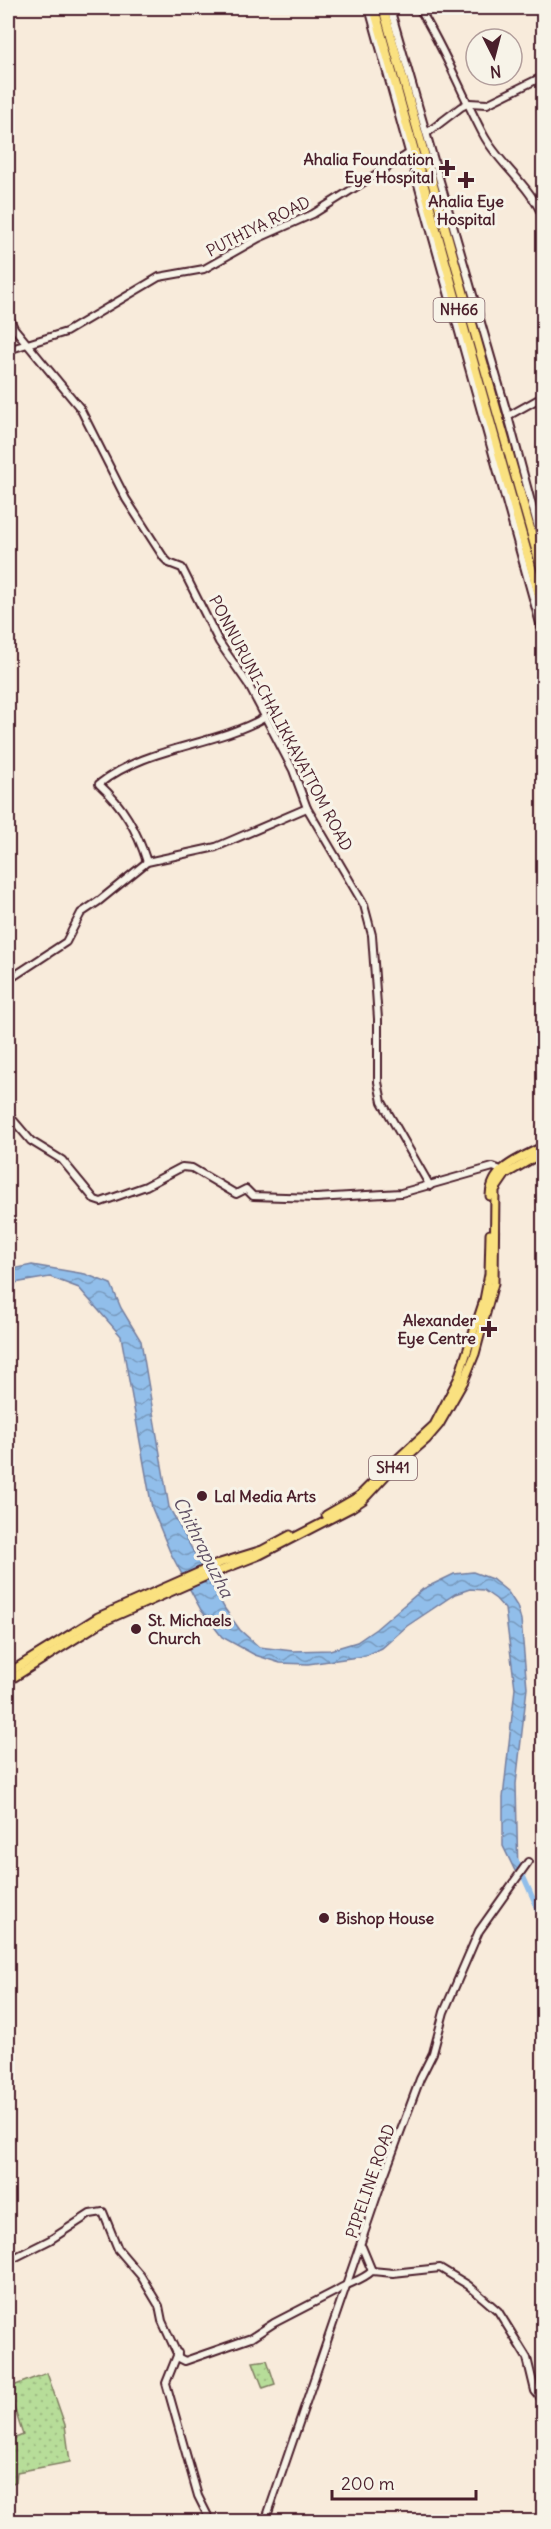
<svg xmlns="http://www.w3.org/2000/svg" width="551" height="2529" viewBox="0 0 551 2529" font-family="Delius,sans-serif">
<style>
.park{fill:url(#park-dots);stroke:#807e62;stroke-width:1.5}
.water{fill:url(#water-waves);stroke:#757e9e;stroke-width:1.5}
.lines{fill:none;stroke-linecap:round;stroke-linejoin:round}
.canal{stroke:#91beea;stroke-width:5}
.secondary-casing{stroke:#4a1f2b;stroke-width:10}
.primary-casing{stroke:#4a1f2b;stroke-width:11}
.highway-casing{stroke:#4a1f2b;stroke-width:12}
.secondary{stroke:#f7f3e8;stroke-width:6}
.primary{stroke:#fae180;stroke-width:7}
.highway{stroke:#fae180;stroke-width:8}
.poi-dot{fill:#4a1f2b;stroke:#f7f3e8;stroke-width:2}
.labels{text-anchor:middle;stroke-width:6;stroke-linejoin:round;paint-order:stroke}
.shield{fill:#f7f3e8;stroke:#7e5f64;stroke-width:1.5}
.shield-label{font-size:15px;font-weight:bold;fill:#4a1f2b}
.poi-label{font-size:16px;font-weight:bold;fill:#4a1f2b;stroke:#f7f3e8;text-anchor:start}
.street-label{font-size:16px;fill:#4a1f2b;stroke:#f7f3e8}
.water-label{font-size:18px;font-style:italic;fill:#5f4f64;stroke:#f7f3e8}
</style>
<defs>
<pattern id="park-dots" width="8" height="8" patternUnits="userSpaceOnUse" patternTransform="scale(1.5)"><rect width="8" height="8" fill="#b7dd99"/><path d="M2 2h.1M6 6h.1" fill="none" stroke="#9fbd84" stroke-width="1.8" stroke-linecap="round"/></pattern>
<pattern id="water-waves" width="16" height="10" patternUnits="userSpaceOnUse" patternTransform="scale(1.5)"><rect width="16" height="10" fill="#91beea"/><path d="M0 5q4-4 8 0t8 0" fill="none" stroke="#789abe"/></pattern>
</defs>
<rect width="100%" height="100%" fill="#f8ebdb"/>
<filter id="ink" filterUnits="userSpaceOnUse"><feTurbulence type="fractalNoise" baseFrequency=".0167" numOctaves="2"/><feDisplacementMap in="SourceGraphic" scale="12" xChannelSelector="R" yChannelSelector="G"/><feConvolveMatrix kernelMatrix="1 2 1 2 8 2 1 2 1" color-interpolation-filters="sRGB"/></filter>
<g filter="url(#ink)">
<g class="park">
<path d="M 267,2360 L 275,2384 L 263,2388 L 253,2362 Z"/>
<path d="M 47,2373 L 65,2425 L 70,2462 L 17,2472 L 16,2482 L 8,2484 L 8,2441 L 23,2435 L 8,2388 Z"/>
</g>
<path class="water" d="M 32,1265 L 85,1274 L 111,1284 L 121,1308 L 141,1341 L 169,1507 L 225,1609 L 240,1630 L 259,1647 L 293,1651 L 330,1650 L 357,1642 L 376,1629 L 423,1589 L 454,1574 L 473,1572 L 492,1579 L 508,1592 L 517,1606 L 521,1620 L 527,1688 L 516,1784 L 518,1877 L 503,1846 L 503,1798 L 515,1688 L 505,1609 L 496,1599 L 483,1590 L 470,1589 L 455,1594 L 407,1626 L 382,1648 L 365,1656 L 308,1664 L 280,1663 L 255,1655 L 222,1637 L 201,1610 L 170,1552 L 152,1508 L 121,1336 L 79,1288 L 50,1277 L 8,1284 L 8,1270 Z"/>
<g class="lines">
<path class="canal" d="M 516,1860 L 544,1923"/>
<g class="secondary-casing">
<g id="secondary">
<path d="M 369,8 L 544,638"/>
<path d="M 390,8 L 508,416 L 544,550"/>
<path d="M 419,8 C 444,48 461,92 483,134 C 499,165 532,186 544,220"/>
<path d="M 427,133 L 461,107 L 469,103 L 487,104 L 544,76"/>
<path d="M 8,313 L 14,328 L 80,408 L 126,499 L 164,558 L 169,563 L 182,568 L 219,642 L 248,684 L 293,770 L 307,808 L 364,905 L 372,935 L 378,1019 L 378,1082 L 382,1102 L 430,1186"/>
<path d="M 8,350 L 66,332 L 159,277 L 204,269 L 259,238 L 313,214 L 413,151"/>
<path d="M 508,416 L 544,396"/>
<path d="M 147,862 C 137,830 123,806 99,784 C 147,746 211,747 264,718"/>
<path d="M 8,980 L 66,942 L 81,913 L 99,901 L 147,862 L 216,847 L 307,808"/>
<path d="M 8,1114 L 31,1141 L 62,1160 L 95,1200 L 101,1202 L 146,1186 L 182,1167 L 192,1168 L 236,1194 L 246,1189 L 253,1196 L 316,1198 L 401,1193 L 493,1167 L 501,1170"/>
<path d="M 362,2247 L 372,2271"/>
<path d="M 8,2261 L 50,2240 L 90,2214 L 103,2212 L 118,2249 L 141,2276 L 159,2306 L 162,2321 L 179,2358 L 185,2361 L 251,2338 L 274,2323 L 336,2291 C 347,2283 362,2281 372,2271 L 393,2273 L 440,2268 L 468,2285 L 498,2311 L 527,2358 L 535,2391 L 544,2402"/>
<path d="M 178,2353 L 166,2383 L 198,2496 L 211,2522"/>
<path d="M 265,2522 L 381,2184 L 420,2079 L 433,2053 L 444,2012 L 479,1931 L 528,1862"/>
</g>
</g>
<g class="primary-casing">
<g id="primary">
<path d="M 490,1196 C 491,1167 521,1158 544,1146"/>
<path d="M 394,1462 L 434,1425 L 458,1379 L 484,1300 L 489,1274 L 490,1234"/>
<path d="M 326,1515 L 359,1496 L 379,1476"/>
<path d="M 8,1673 L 98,1617 L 220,1563 L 262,1550 L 290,1535"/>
<path d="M 8,1681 L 102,1622 L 209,1575 L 260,1555 L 351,1508 L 363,1500 L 388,1473 L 427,1439 L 439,1425 L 464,1381 L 475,1354 L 494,1283 L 495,1190 L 506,1174 L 544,1152"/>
</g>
</g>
<g class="highway-casing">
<g id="highway">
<path d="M 374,8 L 544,613"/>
<path d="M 383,8 L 544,578"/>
</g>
</g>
<use href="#secondary" class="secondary"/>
<use href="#primary" class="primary"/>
<use href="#highway" class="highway"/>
</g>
</g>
<g class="poi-dot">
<path d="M444 159h6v6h6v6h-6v6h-6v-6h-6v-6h6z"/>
<path d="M463 171h6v6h6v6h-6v6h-6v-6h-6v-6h6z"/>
<path d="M486 1320h6v6h6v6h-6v6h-6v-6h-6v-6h6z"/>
<circle cx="202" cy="1496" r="6"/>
<circle cx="136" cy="1629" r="6"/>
<circle cx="324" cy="1918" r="6"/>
</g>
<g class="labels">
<g class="shield">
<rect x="433.5" y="298" width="51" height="24" rx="4.5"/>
<rect x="369" y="1456" width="48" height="24" rx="4.5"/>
</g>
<g class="shield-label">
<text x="459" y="315">NH66</text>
<text x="393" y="1473">SH41</text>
</g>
<g class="poi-label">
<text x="434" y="165" text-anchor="end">Ahalia Foundation<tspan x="434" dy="18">Eye Hospital</tspan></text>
<text x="466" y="207" text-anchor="middle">Ahalia Eye<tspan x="466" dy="18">Hospital</tspan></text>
<text x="476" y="1326" text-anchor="end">Alexander<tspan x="476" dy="18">Eye Centre</tspan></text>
<text x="214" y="1502">Lal Media Arts</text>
<text x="148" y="1626">St. Michaels<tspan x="148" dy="18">Church</tspan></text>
<text x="336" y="1924">Bishop House</text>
</g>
<g class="street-label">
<text transform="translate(258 226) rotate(-27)" y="6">PUTHIYA ROAD</text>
<text transform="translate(281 723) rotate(62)" y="6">PONNURUNI-CHALIKKAVATTOM ROAD</text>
<text transform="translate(370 2181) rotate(-71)" y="6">PIPELINE ROAD</text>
</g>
<g class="water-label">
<text transform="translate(203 1547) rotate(63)" y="6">Chithrapuzha</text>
</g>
</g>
<rect width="551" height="2529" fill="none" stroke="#f7f3e8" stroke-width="30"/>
<rect x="15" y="15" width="521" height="2499" fill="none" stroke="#4a1f2b" stroke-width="2" filter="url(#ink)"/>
<g transform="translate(494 57) rotate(174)"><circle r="28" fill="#f7f3e8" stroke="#b29e9c" stroke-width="1.5"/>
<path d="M0-4.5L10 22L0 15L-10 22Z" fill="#4a1f2b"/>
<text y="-9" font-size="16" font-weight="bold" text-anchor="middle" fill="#4a1f2b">N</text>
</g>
<path d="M332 2490v9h144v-9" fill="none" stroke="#4a1f2b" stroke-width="3"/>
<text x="341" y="2490" font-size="18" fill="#4a1f2b" stroke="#f7f3e8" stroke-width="4.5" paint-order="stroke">200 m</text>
</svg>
